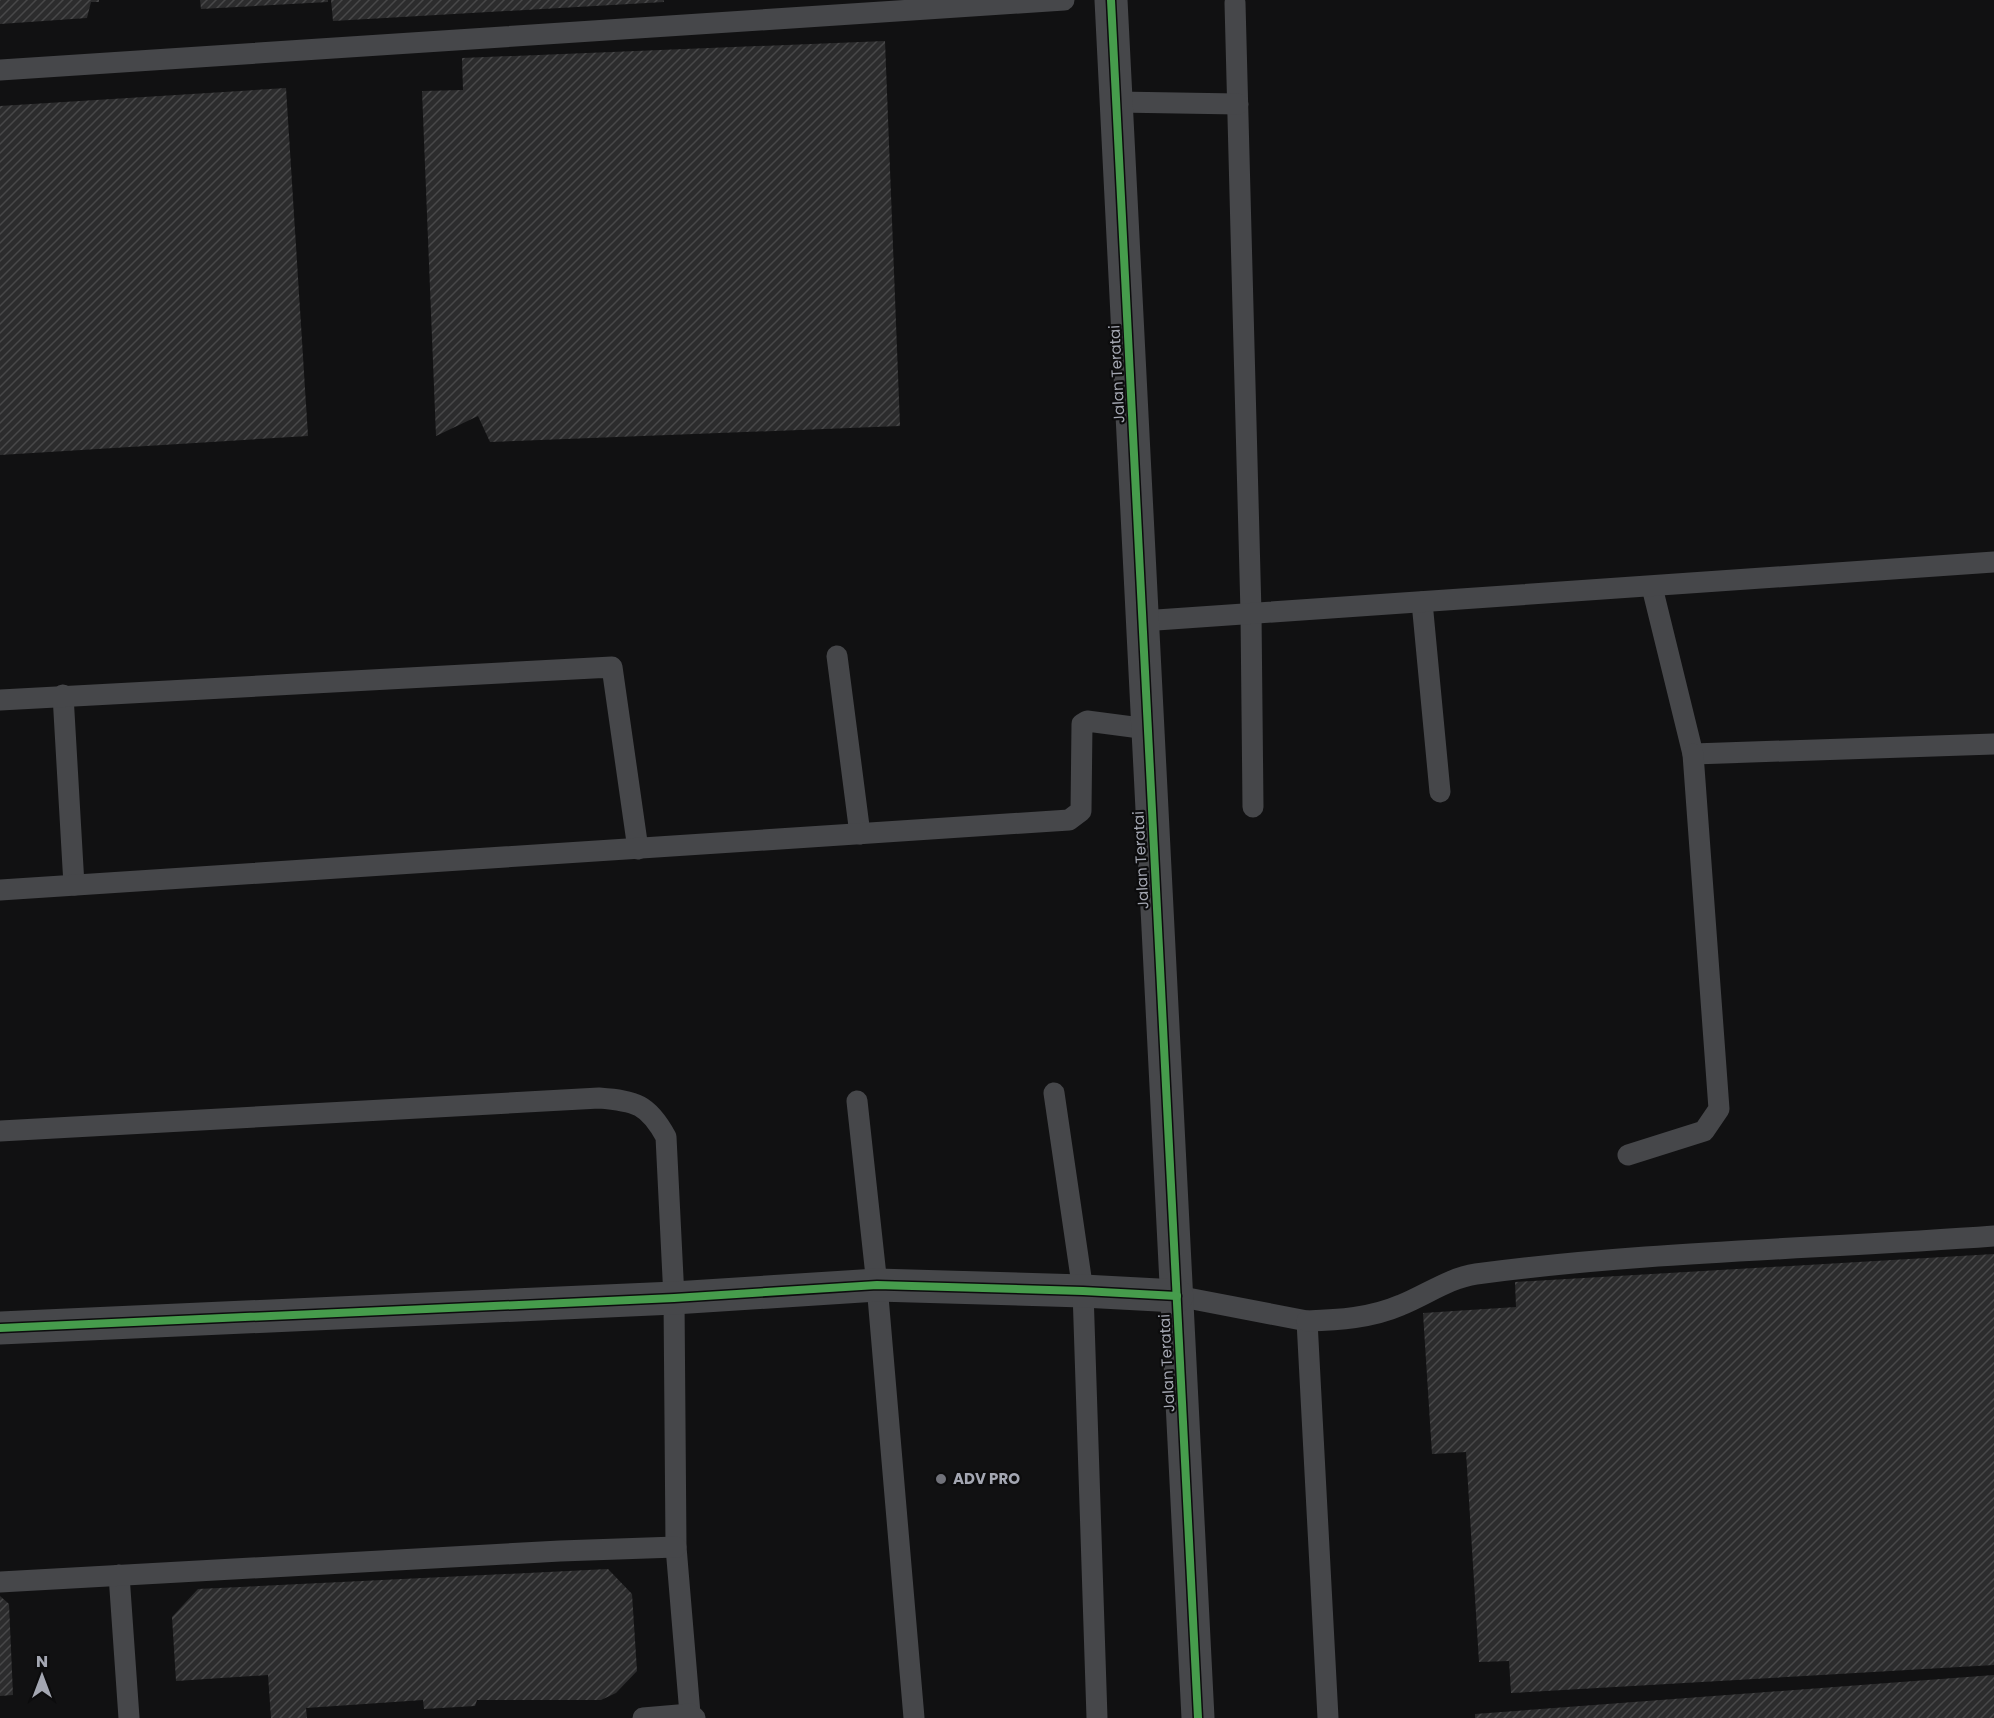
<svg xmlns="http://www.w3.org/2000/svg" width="1994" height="1718" viewBox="0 0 1994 1718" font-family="Poppins,sans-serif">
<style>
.building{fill:url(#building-hatch)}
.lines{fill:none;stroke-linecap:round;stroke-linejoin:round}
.lane{stroke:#46474a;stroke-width:21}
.street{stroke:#46474a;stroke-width:33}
.cycleway-casing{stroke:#0c0c0d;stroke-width:11}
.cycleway{stroke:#469c4c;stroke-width:8}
.poi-dot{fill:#71727a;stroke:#0c0c0d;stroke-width:2}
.labels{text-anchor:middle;stroke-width:4.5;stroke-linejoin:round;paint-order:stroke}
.street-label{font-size:15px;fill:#a4a7b2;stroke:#0c0c0d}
.poi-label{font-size:15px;font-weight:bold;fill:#a4a7b2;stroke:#0c0c0d;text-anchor:start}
</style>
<defs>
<pattern id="building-hatch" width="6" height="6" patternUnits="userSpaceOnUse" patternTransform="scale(1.5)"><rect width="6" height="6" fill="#2c2c2d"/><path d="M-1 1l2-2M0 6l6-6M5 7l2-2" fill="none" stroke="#484849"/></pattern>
</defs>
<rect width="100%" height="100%" fill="#111112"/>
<g class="building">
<path d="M 0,0 L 99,0 L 99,2 L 91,2 L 87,18 L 0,24 Z"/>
<path d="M 200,0 L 328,0 L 328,2 L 201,9 Z"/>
<path d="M 331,0 L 664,0 L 664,2 L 333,21 Z"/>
<path d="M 885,41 L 900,426 L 490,442 L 478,416 L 436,436 L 422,91 L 463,90 L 462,58 Z"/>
<path d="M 286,88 L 308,436 L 0,455 L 0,106 Z"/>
<path d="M 1994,1254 L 1994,1665 L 1511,1693 L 1509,1661 L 1479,1662 L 1466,1452 L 1432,1454 L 1423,1313 L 1516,1307 L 1515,1282 Z"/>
<path d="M 608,1569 L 632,1594 L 637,1671 L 616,1693 L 601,1700 L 477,1700 L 475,1706 L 424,1709 L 423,1700 L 306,1708 L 307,1718 L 271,1718 L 268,1675 L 176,1681 L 172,1617 L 198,1589 Z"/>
<path d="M 0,1596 L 9,1604 L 13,1695 L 0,1696 Z"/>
<path d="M 1994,1675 L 1994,1718 L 1475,1718 L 1475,1714 Z"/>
</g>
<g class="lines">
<g class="lane">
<path d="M 1235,3 L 1251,613 L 1253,807"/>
<path d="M 0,70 L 1064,0"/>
<path d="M 1117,102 L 1238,104"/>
<path d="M 1652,587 L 1693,754 L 1994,744"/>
<path d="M 1422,602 L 1440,792"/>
<path d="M 1142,621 L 1994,562"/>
<path d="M 837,656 L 860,834"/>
<path d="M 63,695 L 74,885"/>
<path d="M 0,700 L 612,667 L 638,849"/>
<path d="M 0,890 L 1069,820 L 1081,811 L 1082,724 L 1087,721 L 1148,729"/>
<path d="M 1054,1093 L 1083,1291 L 1097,1718"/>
<path d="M 857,1101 L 877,1285 L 914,1718"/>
<path d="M 0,1131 L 599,1098 C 636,1101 648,1104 666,1137 L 674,1298 L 676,1547 L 690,1714"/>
<path d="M 1628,1155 L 1704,1131 L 1719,1109 L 1693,754"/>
<path d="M 1177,1296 L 1307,1321 L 1328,1718"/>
<path d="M 1307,1321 C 1339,1320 1371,1318 1401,1305 C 1426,1295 1449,1278 1476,1274 C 1648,1251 1822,1249 1994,1236"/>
<path d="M 119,1575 L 129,1718"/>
<path d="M 0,1582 L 560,1551 L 676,1547"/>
<path d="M 643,1718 L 690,1714 L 695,1718"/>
</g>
<g class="street">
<path d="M 1111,0 L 1198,1718"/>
<path d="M 0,1328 L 674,1298 L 877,1285 L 1083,1291 L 1177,1296"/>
</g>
<g class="cycleway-casing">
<g id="cycleway">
<path d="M 1111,0 L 1198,1718"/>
<path d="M 0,1328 L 674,1298 L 877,1285 L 1083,1291 L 1177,1296"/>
</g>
</g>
<use href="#cycleway" class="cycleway"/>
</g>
<circle class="poi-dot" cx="941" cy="1479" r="6"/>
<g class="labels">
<g class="street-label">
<text transform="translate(1117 374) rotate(-93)" y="5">Jalan Teratai</text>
<text transform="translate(1141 860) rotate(-93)" y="5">Jalan Teratai</text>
<text transform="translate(1167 1363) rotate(-93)" y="5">Jalan Teratai</text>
</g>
<g class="poi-label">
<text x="953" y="1484">ADV PRO</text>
</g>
</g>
<g transform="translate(42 1676)" stroke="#0c0c0d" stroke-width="4.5" paint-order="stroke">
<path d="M0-4.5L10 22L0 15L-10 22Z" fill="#a4a7b2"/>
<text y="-9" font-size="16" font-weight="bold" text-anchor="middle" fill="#a4a7b2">N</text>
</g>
</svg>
